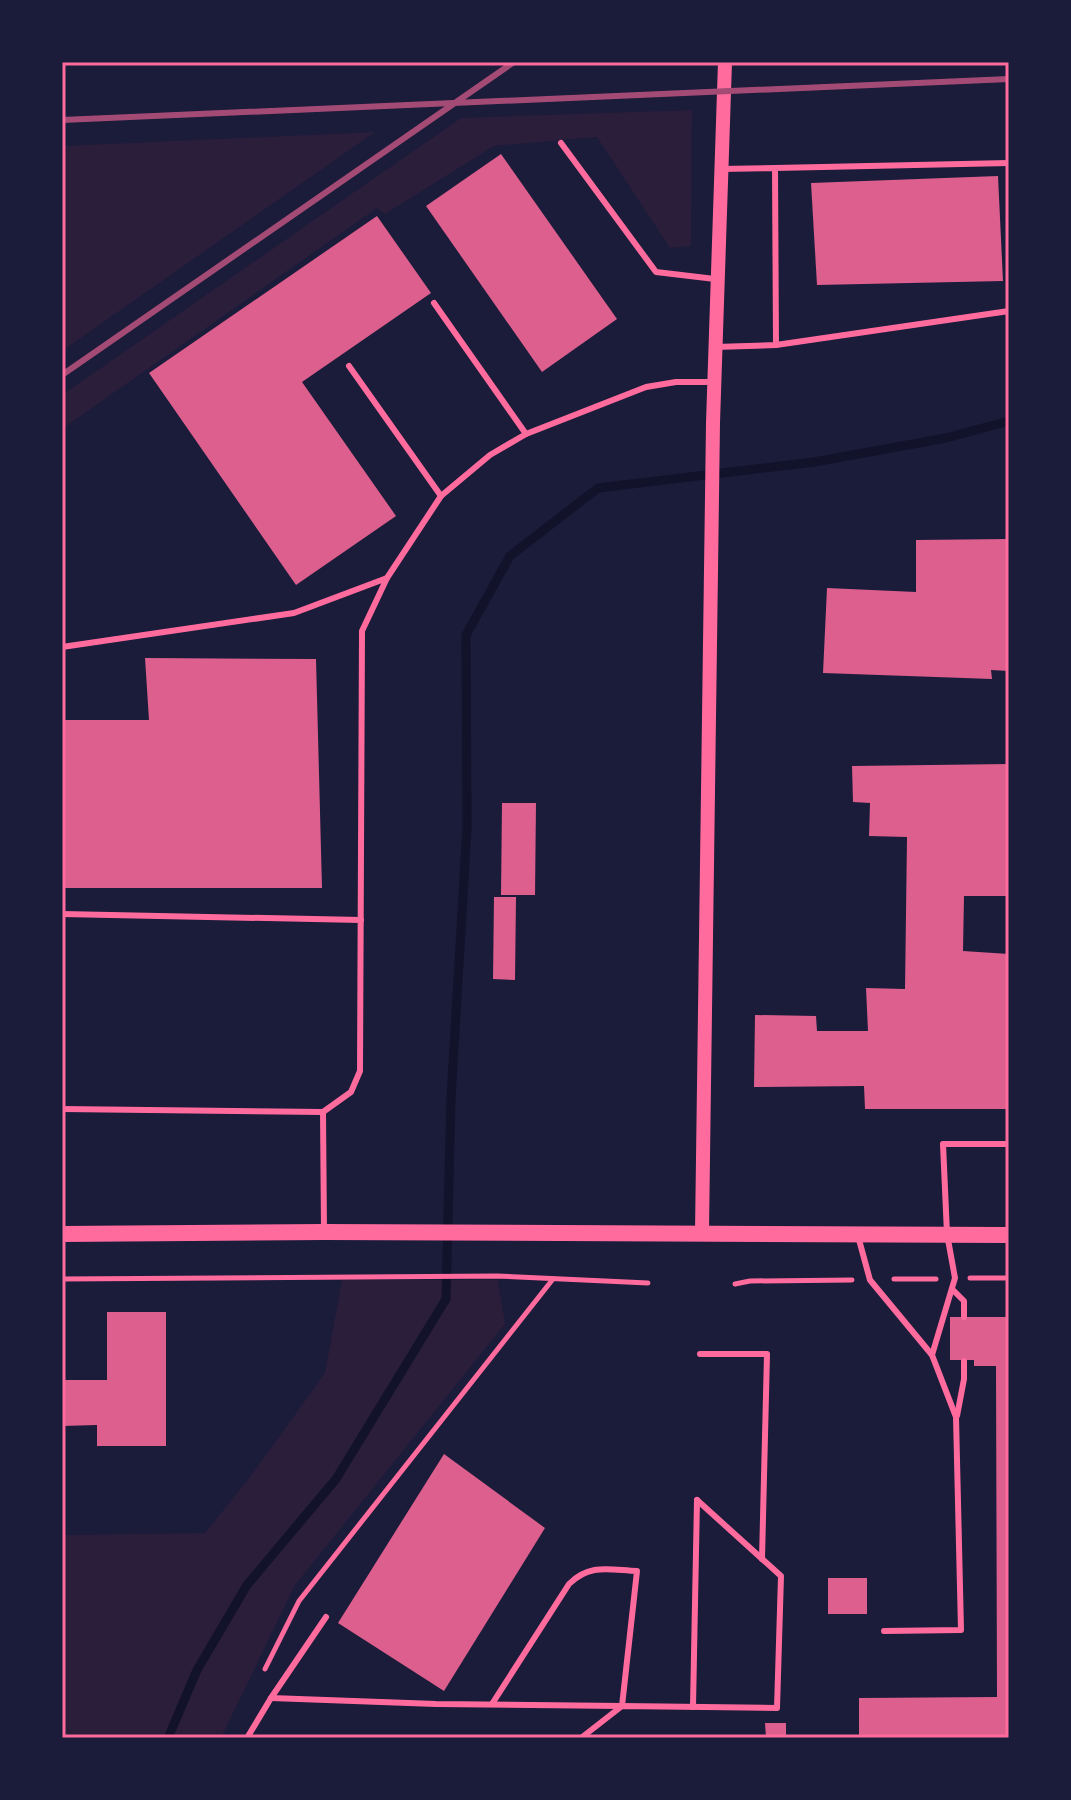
<svg xmlns="http://www.w3.org/2000/svg" width="1071" height="1800" viewBox="0 0 1071 1800" font-family="'Sofia Sans Condensed',sans-serif">
<style>
.green{fill:#2a1e3b}
.lines{fill:none;stroke-linecap:round;stroke-linejoin:round}
.stream{stroke:#12122b;stroke-width:9}
.building{fill:#dd5f8e}
.path{stroke:#ff6b9d;stroke-width:5}
.service{stroke:#ff6b9d;stroke-width:6}
.tertiary{stroke:#ff6b9d;stroke-width:14}
.secondary{stroke:#ff6b9d;stroke-width:16}
.rail{stroke:#a44b75;stroke-width:6}
.neatline{fill:none;stroke:#ff6b9d;stroke-width:3}
</style>
<rect width="100%" height="100%" fill="#1b1b3a"/>
<g class="green">
<path d="M 692,110 L 691,246 L 670,248 L 597,137 L 494,146 L 385,214 L 377,208 L 62,429 L 62,395 L 461,118 Z"/>
<path d="M 375,132 L 62,351 L 62,146 Z"/>
<path d="M 342,1280 L 498,1280 L 505,1324 L 295,1585 L 221,1738 L 62,1738 L 62,1535 L 205,1533 L 250,1477 L 325,1373 Z"/>
</g>
<g class="lines">
<path class="stream" d="M 168,1738 L 197,1670 L 247,1585 L 336,1479 L 446,1299 L 451,1098 L 467,828 L 466,635 L 510,556 L 598,488 L 814,462 L 946,438 L 1009,421"/>
</g>
<g class="building">
<path d="M 501,154 L 617,319 L 542,372 L 426,206 Z"/>
<path d="M 998,176 L 1003,281 L 817,285 L 811,183 Z"/>
<path d="M 377,216 L 431,293 L 302,382 L 396,516 L 296,585 L 149,373 Z"/>
<path d="M 1009,539 L 1009,671 L 991,670 L 992,679 L 823,673 L 827,588 L 916,592 L 916,540 Z"/>
<path d="M 145,658 L 316,659 L 322,888 L 62,888 L 62,720 L 149,720 Z"/>
<path d="M 1009,764 L 1009,896 L 964,896 L 963,951 L 1009,954 L 1009,1109 L 865,1109 L 864,1086 L 754,1087 L 755,1015 L 816,1016 L 817,1031 L 868,1031 L 866,988 L 905,989 L 907,837 L 869,836 L 870,803 L 853,802 L 852,766 Z"/>
<path d="M 502,803 L 536,803 L 535,895 L 501,895 Z"/>
<path d="M 494,897 L 516,897 L 515,980 L 493,979 Z"/>
<path d="M 107,1312 L 166,1312 L 166,1446 L 97,1446 L 97,1425 L 62,1426 L 62,1380 L 107,1380 Z"/>
<path d="M 950,1317 L 1009,1317 L 1009,1738 L 859,1738 L 859,1698 L 997,1697 L 996,1366 L 974,1366 L 974,1360 L 950,1360 Z"/>
<path d="M 444,1454 L 545,1528 L 444,1691 L 338,1623 Z"/>
<rect x="828" y="1578" width="39" height="36"/>
<path d="M 765,1723 L 786,1723 L 786,1738 L 766,1738 Z"/>
</g>
<g class="lines">
<g class="path">
<path d="M 970,1278 L 1009,1278"/>
<path d="M 62,1279 L 497,1276 L 648,1283"/>
<path d="M 894,1279 L 936,1279"/>
<path d="M 735,1284 L 750,1281 L 852,1280"/>
<path d="M 265,1669 L 299,1601 L 553,1279"/>
</g>
<g class="service">
<path d="M 561,143 L 656,272 L 715,279"/>
<path d="M 775,168 L 1009,163"/>
<path d="M 434,303 L 526,434"/>
<path d="M 776,345 L 1009,311"/>
<path d="M 715,347 L 776,345 L 775,168 L 721,169"/>
<path d="M 349,366 L 441,496"/>
<path d="M 62,647 L 294,613 L 387,578"/>
<path d="M 62,914 L 361,920"/>
<path d="M 62,1109 L 323,1112"/>
<path d="M 324,1232 L 323,1112 L 351,1092 L 360,1071 L 362,631 L 387,578 L 441,496 L 490,455 L 526,434 L 646,387 L 676,382 L 714,382"/>
<path d="M 858,1236 L 870,1280 L 932,1355 L 956,1417 L 961,1630 L 884,1631"/>
<path d="M 953,1290 L 964,1301 L 964,1317"/>
<path d="M 700,1354 L 767,1354 L 762,1559"/>
<path d="M 932,1355 L 955,1278 L 947,1234 L 943,1144 L 1009,1144"/>
<path d="M 957,1416 L 964,1379 L 964,1361"/>
<path d="M 326,1617 L 271,1698 L 436,1704 L 622,1706 L 637,1571 C 610,1570 590,1563 569,1584 L 492,1704"/>
<path d="M 693,1707 L 697,1500"/>
<path d="M 247,1738 L 271,1698"/>
<path d="M 581,1738 L 622,1706 L 777,1708 L 781,1576 L 697,1500"/>
</g>
<path class="tertiary" d="M 702,1232 L 713,423 L 725,62"/>
<path class="secondary" d="M 62,1234 L 324,1232 L 1009,1235"/>
<g class="rail">
<path d="M 62,120 L 1009,79"/>
<path d="M 62,375 L 514,62"/>
</g>
</g>
<rect width="1071" height="1800" fill="none" stroke="#1b1b3a" stroke-width="128"/>
<rect x="64" y="64" width="943" height="1672" class="neatline"/>
</svg>
